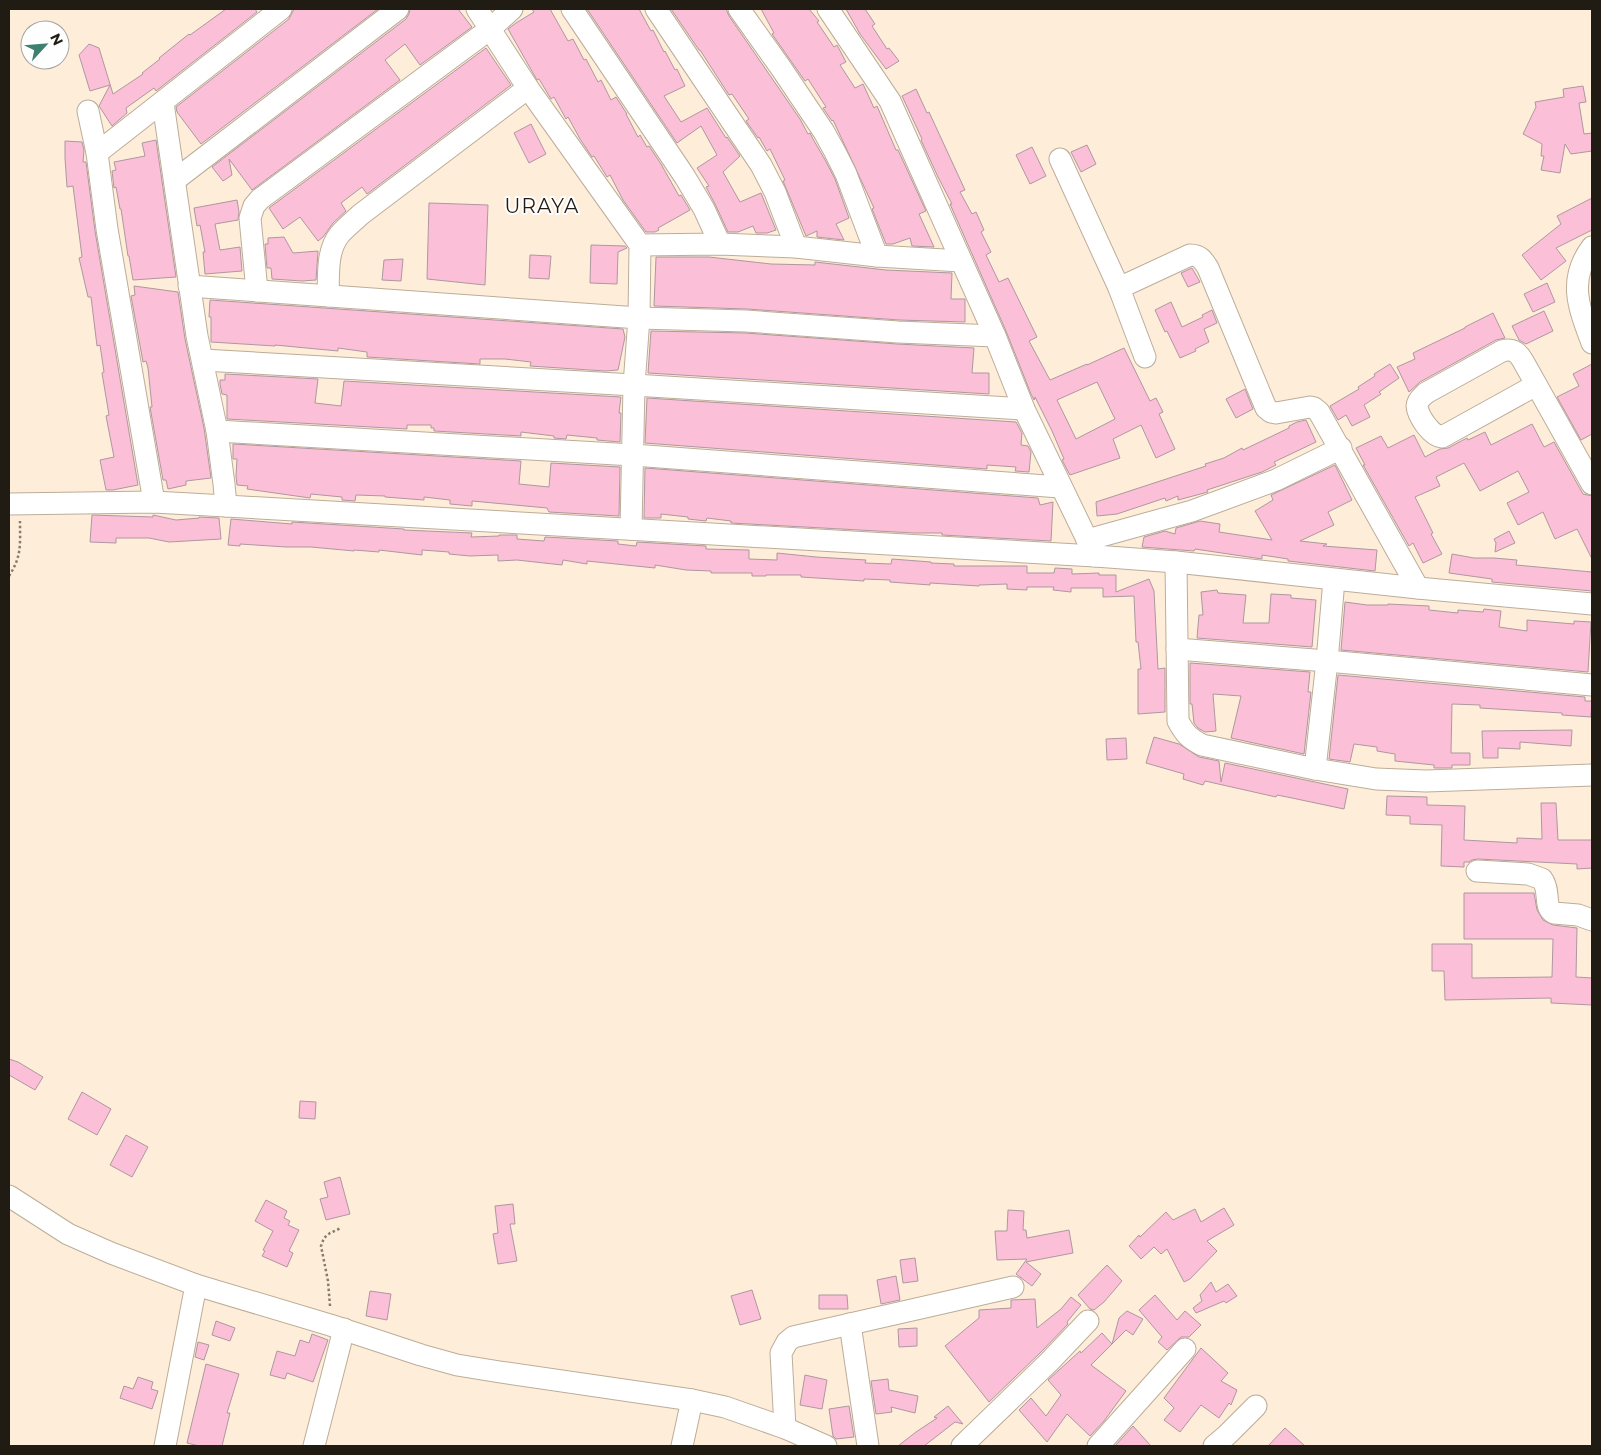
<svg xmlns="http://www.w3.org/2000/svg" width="1601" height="1455" viewBox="0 0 1601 1455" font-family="Montserrat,sans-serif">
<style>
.building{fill:#fbbfd8;stroke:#af97a0;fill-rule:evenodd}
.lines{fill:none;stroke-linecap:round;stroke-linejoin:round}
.minor-casing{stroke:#bcad99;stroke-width:23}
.path{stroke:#867c6e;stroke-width:2.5;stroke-dasharray:2.5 2.5;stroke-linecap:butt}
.minor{stroke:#fff;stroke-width:21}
.labels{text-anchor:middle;stroke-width:4;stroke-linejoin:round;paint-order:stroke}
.quarter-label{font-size:20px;letter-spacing:1px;fill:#201b13;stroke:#fefefe}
</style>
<rect width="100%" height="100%" fill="#feeed9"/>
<g class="building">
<path d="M 226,9 L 255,9 L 257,12 L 156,91 L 154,88 L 126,108 L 127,113 L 112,126 L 99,106 L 110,85 L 90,91 L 79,55 L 89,44 L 99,48 L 113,94 L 143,74 L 142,73 L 160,59 L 159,58 L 189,34 L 190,35 Z"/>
<path d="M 294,9 L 378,9 L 201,144 L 177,112 L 176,107 L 289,19 Z"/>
<path d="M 410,9 L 458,9 L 472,27 L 420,65 L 405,44 L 385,60 L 400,80 L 252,190 L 229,159 L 232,175 L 223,181 L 212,167 L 406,19 L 409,14 Z"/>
<path d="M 532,9 L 550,9 L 568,41 L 573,39 L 584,60 L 586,59 L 598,82 L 601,80 L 611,100 L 616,97 L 627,114 L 626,114 L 638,137 L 640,135 L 647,147 L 649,146 L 661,164 L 679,196 L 681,195 L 690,210 L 658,228 L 659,230 L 655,232 L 646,232 L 623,200 L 610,175 L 607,177 L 594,156 L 592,157 L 580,139 L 568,117 L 566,119 L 554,97 L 551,99 L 539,79 L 537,80 L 508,29 L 516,23 L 534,12 Z"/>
<path d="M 587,9 L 639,9 L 651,31 L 653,30 L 664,52 L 665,51 L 675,70 L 677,69 L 685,86 L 664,96 L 681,122 L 707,108 L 726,138 L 727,137 L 740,156 L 723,172 L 740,202 L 761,193 L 776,230 L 767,233 L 756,233 L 753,226 L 738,232 L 728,232 L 715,204 L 706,187 L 709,186 L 697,168 L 717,155 L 701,126 L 677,143 Z"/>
<path d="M 671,9 L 726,9 L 729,16 L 800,119 L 808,134 L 810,133 L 813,139 L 824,158 L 835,179 L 849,218 L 836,224 L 844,240 L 817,237 L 817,231 L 806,236 L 783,181 L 785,180 L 770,149 L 767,151 L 759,137 L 758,138 L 746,121 L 749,119 L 732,94 L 729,95 L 700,50 L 699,50 Z"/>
<path d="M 761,9 L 809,9 L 819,21 L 817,22 L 834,47 L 837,45 L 846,62 L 840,65 L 855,88 L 863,84 L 874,108 L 877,106 L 896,150 L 898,150 L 926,211 L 919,214 L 934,247 L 912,246 L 910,238 L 893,244 L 886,244 L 872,209 L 874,208 L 833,120 L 832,121 L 823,108 L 826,107 L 808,79 L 805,81 L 772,34 L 774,33 Z"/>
<path d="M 846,9 L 865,9 L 875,24 L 872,26 L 887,49 L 889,48 L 899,61 L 886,69 L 860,34 Z"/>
<path d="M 486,48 L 511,85 L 367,194 L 362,187 L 341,203 L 346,211 L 333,223 L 323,237 L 318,241 L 300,217 L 283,229 L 269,208 Z"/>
<path d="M 1583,86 L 1586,102 L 1579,103 L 1584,134 L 1592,133 L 1592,151 L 1571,154 L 1565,144 L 1560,173 L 1541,170 L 1544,156 L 1541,156 L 1542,144 L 1523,134 L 1536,107 L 1535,102 L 1564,97 L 1563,89 Z"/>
<path d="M 916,89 L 927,113 L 929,112 L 965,190 L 960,192 L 972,214 L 976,212 L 984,230 L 981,232 L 991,252 L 986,255 L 999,282 L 1008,278 L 1037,337 L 1029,341 L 1050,380 L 1087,364 L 1087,365 L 1124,348 L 1150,401 L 1156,398 L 1163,412 L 1159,414 L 1175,449 L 1156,458 L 1141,425 L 1113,439 L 1120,458 L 1070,475 L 1062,460 L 1064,459 L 1052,431 L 1035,397 L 1034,400 L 1031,394 L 1006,331 L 950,204 L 952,204 L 938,177 L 921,140 L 922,139 L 902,96 ZM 1097,382 L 1115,419 L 1076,439 L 1057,400 Z"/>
<path d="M 531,124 L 546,154 L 529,163 L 514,133 Z"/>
<path d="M 156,140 L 176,277 L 133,280 L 129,256 L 128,256 L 121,209 L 120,209 L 116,187 L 114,188 L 112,171 L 116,170 L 114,162 L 145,156 L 142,143 Z"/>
<path d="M 65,141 L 82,142 L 84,150 L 83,162 L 86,162 L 95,231 L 138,485 L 113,490 L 106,490 L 100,460 L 114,457 L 106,416 L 109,415 L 102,373 L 104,372 L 100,345 L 97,346 L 91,297 L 88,297 L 79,258 L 82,257 L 73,186 L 67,187 L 65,158 Z"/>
<path d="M 1087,145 L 1096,164 L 1081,172 L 1071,152 Z"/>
<path d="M 1032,147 L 1046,176 L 1030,184 L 1016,155 Z"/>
<path d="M 1592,198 L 1592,230 L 1556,248 L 1566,261 L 1541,280 L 1522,255 L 1561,224 L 1557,216 Z"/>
<path d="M 237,200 L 239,212 L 238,220 L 215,224 L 220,250 L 240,247 L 242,271 L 205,274 L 203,252 L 205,252 L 200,225 L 197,226 L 194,208 Z"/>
<path d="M 429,203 L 488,205 L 485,285 L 427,279 Z"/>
<path d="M 284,237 L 293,253 L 318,251 L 316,280 L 302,281 L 272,279 L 271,268 L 267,268 L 265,244 L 268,244 L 268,238 Z"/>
<path d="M 591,245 L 625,246 L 627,248 L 618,252 L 617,284 L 590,283 Z"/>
<path d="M 530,255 L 551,256 L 549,279 L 529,278 Z"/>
<path d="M 656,257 L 709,257 L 771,264 L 815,265 L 815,262 L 886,270 L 952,273 L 951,299 L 965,299 L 965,322 L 899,320 L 747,309 L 654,306 Z"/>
<path d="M 403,259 L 401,281 L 382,280 L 384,260 Z"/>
<path d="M 1192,268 L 1200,282 L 1188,287 L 1181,273 Z"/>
<path d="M 1547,283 L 1555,302 L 1533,312 L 1524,294 Z"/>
<path d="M 134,286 L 178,292 L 185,339 L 204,428 L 211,478 L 186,481 L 186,485 L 168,489 L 166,480 L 163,480 L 150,407 L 152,407 L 148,368 L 146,361 L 143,362 L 131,296 L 135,295 Z"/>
<path d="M 210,300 L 623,329 L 625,337 L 618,370 L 605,371 L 530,366 L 531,362 L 505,359 L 480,359 L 480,364 L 367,357 L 367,352 L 338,348 L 338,351 L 275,345 L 275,346 L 211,342 L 211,317 L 209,317 Z"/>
<path d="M 1171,302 L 1182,327 L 1203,317 L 1202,315 L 1212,310 L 1217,323 L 1204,329 L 1209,342 L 1195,349 L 1196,351 L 1180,358 L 1167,331 L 1165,332 L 1155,310 Z"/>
<path d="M 1544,311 L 1553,331 L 1526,344 L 1519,340 L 1512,326 Z"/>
<path d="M 1493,313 L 1505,338 L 1496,340 L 1420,382 L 1409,392 L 1397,367 L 1415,359 L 1413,353 L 1465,328 L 1465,327 Z"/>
<path d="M 651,331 L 745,333 L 897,344 L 974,348 L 972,373 L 989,373 L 989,394 L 648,373 Z"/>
<path d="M 1390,364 L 1399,378 L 1379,392 L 1381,394 L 1364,405 L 1370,417 L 1352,426 L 1346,415 L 1338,420 L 1330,406 L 1359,389 L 1358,387 L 1375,376 L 1374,374 Z"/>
<path d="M 1592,364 L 1592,434 L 1581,440 L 1557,397 L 1579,386 L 1573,374 Z"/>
<path d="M 225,374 L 318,379 L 315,403 L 341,406 L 344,381 L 621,397 L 619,413 L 621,413 L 620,442 L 597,440 L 597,438 L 567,435 L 566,439 L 554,438 L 554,436 L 521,432 L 521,436 L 434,431 L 434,428 L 431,428 L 431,425 L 407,425 L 407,429 L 227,419 L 227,395 L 222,394 L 220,384 L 220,380 L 225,380 Z"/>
<path d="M 1245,389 L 1253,409 L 1236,418 L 1226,399 Z"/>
<path d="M 647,398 L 1016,422 L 1022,433 L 1021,445 L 1028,446 L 1031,452 L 1029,472 L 1015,471 L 1016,467 L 987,465 L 987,469 L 645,443 Z"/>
<path d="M 1306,420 L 1316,442 L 1274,462 L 1276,465 L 1262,472 L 1207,490 L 1208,492 L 1178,500 L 1178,496 L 1166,501 L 1165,498 L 1117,514 L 1097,516 L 1096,502 L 1206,466 L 1205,464 L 1224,458 L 1242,448 L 1243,450 L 1289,428 L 1289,426 L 1297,422 Z"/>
<path d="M 1532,424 L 1544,447 L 1554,442 L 1583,494 L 1592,496 L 1592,559 L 1577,529 L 1555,539 L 1543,512 L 1518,525 L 1507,503 L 1529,492 L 1518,471 L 1480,491 L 1464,463 L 1436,477 L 1440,486 L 1415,497 L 1433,533 L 1431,534 L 1442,554 L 1423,563 L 1413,543 L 1409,546 L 1363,465 L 1365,465 L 1356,448 L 1381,436 L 1388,448 L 1414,435 L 1425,457 L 1440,449 L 1448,448 L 1467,438 L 1468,440 L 1485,432 L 1491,445 Z"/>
<path d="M 233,444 L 521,461 L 519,484 L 549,487 L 551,463 L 620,467 L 619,516 L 549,512 L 547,508 L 472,501 L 472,506 L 450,504 L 450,500 L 424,497 L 424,500 L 385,497 L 385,496 L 356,495 L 355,501 L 342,500 L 342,497 L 311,494 L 310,498 L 247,489 L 248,486 L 237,485 L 236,476 L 237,459 L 233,459 Z"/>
<path d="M 1335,465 L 1352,500 L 1328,512 L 1334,525 L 1300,541 L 1327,544 L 1323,546 L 1377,550 L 1375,571 L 1288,561 L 1288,559 L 1262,555 L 1262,559 L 1195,549 L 1194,551 L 1142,547 L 1144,537 L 1165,531 L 1175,534 L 1176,528 L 1200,521 L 1220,524 L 1219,532 L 1272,540 L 1255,511 L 1273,500 L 1271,495 Z"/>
<path d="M 645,468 L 1038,498 L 1040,505 L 1053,502 L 1051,541 L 942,535 L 942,533 L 914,533 L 731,523 L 731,521 L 707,518 L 706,521 L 688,519 L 688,517 L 661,514 L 661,518 L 644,518 Z"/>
<path d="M 92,515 L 153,517 L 153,515 L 176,520 L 199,518 L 199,517 L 219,518 L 221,539 L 169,542 L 149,538 L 116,538 L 116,543 L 90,542 Z"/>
<path d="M 231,519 L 292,524 L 292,522 L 404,529 L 404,530 L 472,533 L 471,537 L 499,536 L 499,535 L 517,535 L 517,539 L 544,541 L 545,537 L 618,541 L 618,544 L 636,546 L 637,542 L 706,546 L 706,549 L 749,550 L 749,559 L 777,560 L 777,553 L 816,557 L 866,560 L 865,563 L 891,564 L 892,559 L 931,562 L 931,563 L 954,564 L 954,566 L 1027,566 L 1027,573 L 1054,573 L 1055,568 L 1072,569 L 1072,574 L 1099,573 L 1099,575 L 1116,575 L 1116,592 L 1149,579 L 1154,591 L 1158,669 L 1165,668 L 1165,712 L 1138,714 L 1138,669 L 1141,669 L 1138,642 L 1136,642 L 1134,596 L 1103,597 L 1103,588 L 1071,588 L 1071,592 L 1053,590 L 1054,587 L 1027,587 L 1027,590 L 1007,589 L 1007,584 L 979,585 L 979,586 L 930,583 L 930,585 L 890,582 L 890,580 L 864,579 L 864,581 L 801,577 L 801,575 L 766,575 L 766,576 L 752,576 L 752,573 L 711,573 L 711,571 L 686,570 L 655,565 L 655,568 L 587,561 L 587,564 L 563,560 L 562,565 L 517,560 L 498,561 L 498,555 L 470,556 L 449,554 L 449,552 L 422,550 L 422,555 L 379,550 L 379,552 L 354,550 L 354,551 L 311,547 L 286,547 L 240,544 L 240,546 L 228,545 Z"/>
<path d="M 1509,531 L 1515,543 L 1495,552 L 1496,543 L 1494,539 Z"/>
<path d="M 1452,554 L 1474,558 L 1494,558 L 1517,560 L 1516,565 L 1592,572 L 1592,591 L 1492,582 L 1492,579 L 1449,573 Z"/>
<path d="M 1217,590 L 1218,593 L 1246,595 L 1243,623 L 1269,623 L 1271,594 L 1291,595 L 1291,598 L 1316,600 L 1312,647 L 1197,638 L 1199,615 L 1203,615 L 1201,592 Z"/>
<path d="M 1345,602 L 1367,605 L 1388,605 L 1388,604 L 1429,606 L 1429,610 L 1458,613 L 1458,610 L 1483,612 L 1484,609 L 1501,611 L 1499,627 L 1527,631 L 1527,620 L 1574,624 L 1574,621 L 1591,622 L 1588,672 L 1341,650 Z"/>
<path d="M 1190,663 L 1310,672 L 1308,692 L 1311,692 L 1304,754 L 1231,738 L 1241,696 L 1213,694 L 1216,731 L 1205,732 L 1198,728 L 1194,723 L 1192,704 L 1190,704 Z"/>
<path d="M 1338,675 L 1585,697 L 1585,701 L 1592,701 L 1591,717 L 1562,715 L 1562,713 L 1480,708 L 1480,705 L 1452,704 L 1451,753 L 1470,753 L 1470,765 L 1452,765 L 1452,768 L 1434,768 L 1434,765 L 1395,761 L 1395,754 L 1377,751 L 1377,747 L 1354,744 L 1350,762 L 1329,759 Z"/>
<path d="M 1572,730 L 1571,746 L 1520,742 L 1520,749 L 1498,748 L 1498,758 L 1483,758 L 1482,731 Z"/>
<path d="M 1154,737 L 1179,744 L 1199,757 L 1219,761 L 1221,782 L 1225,763 L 1348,789 L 1344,809 L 1292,798 L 1277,795 L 1276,797 L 1205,781 L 1203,785 L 1183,779 L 1184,774 L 1146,763 Z"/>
<path d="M 1126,738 L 1127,759 L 1107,760 L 1106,739 Z"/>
<path d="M 1387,796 L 1427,797 L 1427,805 L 1465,806 L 1464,840 L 1517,843 L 1517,838 L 1542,839 L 1541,803 L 1556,803 L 1558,840 L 1592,840 L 1592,868 L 1577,869 L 1577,864 L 1478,859 L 1472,860 L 1469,862 L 1464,862 L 1464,867 L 1441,866 L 1442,825 L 1410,824 L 1410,816 L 1386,815 Z"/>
<path d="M 1464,893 L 1534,893 L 1537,910 L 1543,920 L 1553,925 L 1577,928 L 1576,977 L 1592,978 L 1592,1005 L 1551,1003 L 1551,998 L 1445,1000 L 1444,971 L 1432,971 L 1432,944 L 1472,944 L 1472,978 L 1552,977 L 1553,939 L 1464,939 Z"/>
<path d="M 9,1059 L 18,1062 L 43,1077 L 35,1090 L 9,1075 Z"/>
<path d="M 82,1092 L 111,1109 L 97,1135 L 68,1119 Z"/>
<path d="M 300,1101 L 316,1102 L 315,1119 L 299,1118 Z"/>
<path d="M 126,1135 L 148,1147 L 132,1177 L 110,1165 Z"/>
<path d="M 340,1177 L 350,1214 L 326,1220 L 320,1199 L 328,1197 L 324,1182 Z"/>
<path d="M 266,1200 L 287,1211 L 284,1218 L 290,1221 L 288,1225 L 299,1230 L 289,1251 L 293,1253 L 287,1267 L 262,1256 L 265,1251 L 263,1250 L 273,1231 L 255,1221 Z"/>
<path d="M 513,1204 L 515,1224 L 510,1224 L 517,1261 L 498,1264 L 493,1234 L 498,1233 L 495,1206 Z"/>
<path d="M 1224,1208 L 1234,1225 L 1207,1241 L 1217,1251 L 1190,1279 L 1184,1282 L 1167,1249 L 1161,1254 L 1154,1247 L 1141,1259 L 1129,1246 L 1139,1235 L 1140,1237 L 1166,1212 L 1173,1220 L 1195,1209 L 1201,1222 Z"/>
<path d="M 1008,1210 L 1024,1211 L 1023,1230 L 1026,1230 L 1027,1238 L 1069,1230 L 1073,1253 L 1026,1262 L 1041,1274 L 1032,1286 L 1016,1274 L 1027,1259 L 997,1260 L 995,1231 L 1007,1231 Z"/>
<path d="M 915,1258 L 918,1281 L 903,1283 L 900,1260 Z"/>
<path d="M 1107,1265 L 1122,1281 L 1104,1302 L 1094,1310 L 1090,1309 L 1078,1295 Z"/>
<path d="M 896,1276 L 900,1300 L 881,1304 L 877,1280 Z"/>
<path d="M 1211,1282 L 1216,1292 L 1228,1284 L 1237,1296 L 1226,1303 L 1224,1301 L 1196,1313 L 1193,1308 L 1202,1301 L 1200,1295 Z"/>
<path d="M 752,1290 L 761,1319 L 740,1325 L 731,1296 Z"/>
<path d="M 370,1291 L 391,1294 L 387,1320 L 366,1316 Z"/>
<path d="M 819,1295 L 847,1295 L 848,1309 L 819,1309 Z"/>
<path d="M 1155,1295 L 1177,1320 L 1185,1311 L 1201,1325 L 1189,1337 L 1181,1337 L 1167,1350 L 1158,1342 L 1162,1337 L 1139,1310 Z"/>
<path d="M 1071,1297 L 1081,1305 L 1067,1322 L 1068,1324 L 1040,1353 L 989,1402 L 945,1346 L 979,1318 L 979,1310 L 1011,1308 L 1011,1300 L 1035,1299 L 1037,1328 L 1061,1309 Z"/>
<path d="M 1127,1311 L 1143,1319 L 1133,1335 L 1126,1330 L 1112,1344 L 1119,1318 Z"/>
<path d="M 216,1321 L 235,1328 L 230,1341 L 212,1335 Z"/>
<path d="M 917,1328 L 917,1346 L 899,1347 L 898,1329 Z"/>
<path d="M 1102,1333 L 1112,1344 L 1091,1365 L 1126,1391 L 1104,1421 L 1090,1436 L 1067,1414 L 1047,1442 L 1019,1410 L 1031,1398 L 1046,1416 L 1061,1395 L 1048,1380 L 1080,1351 L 1081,1353 Z"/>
<path d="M 312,1334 L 328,1340 L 313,1382 L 287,1373 L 285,1379 L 270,1375 L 277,1351 L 295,1356 L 300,1340 L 309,1343 Z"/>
<path d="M 198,1342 L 209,1345 L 204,1360 L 195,1357 Z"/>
<path d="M 1201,1348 L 1228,1373 L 1221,1381 L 1237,1390 L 1231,1405 L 1229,1403 L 1219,1418 L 1201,1405 L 1180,1432 L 1164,1420 L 1174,1408 L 1164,1398 Z"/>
<path d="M 206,1364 L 239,1374 L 227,1413 L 230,1413 L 222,1446 L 199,1446 L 187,1443 Z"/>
<path d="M 805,1375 L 827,1380 L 822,1409 L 800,1405 Z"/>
<path d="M 138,1377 L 153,1382 L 151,1389 L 158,1391 L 152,1409 L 120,1398 L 124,1386 L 133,1389 Z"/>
<path d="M 888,1379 L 889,1390 L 918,1396 L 915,1413 L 891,1407 L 892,1412 L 876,1414 L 871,1381 Z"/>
<path d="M 849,1406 L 854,1437 L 836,1439 L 833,1436 L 829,1409 Z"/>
<path d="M 948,1406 L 963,1424 L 955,1422 L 924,1446 L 898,1446 L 916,1432 L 937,1418 L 934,1417 Z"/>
<path d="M 1133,1426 L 1151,1446 L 1115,1446 Z"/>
<path d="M 1285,1428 L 1305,1446 L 1268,1446 Z"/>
</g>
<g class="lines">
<g class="minor-casing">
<g id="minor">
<path d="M 477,9 L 528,88 L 640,245 L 639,318 L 634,385 L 631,529"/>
<path d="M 572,9 L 685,177 L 704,209 L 720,244"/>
<path d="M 656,9 L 761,165 L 775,192 L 796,247"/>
<path d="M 739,9 L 781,68 L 824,132 L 835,152 L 846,174 L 877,256"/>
<path d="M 828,9 L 890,101 L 995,336 L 1024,409 L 1095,556"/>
<path d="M 163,103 L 197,336 L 217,431 L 224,484 L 226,506"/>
<path d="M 88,111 L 97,153 L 107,229 L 154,502"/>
<path d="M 97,153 L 281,9"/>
<path d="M 1060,159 L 1119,288 L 1145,357"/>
<path d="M 175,180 L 398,9"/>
<path d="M 640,245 L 720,244 L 796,247 L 877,256 L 961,261"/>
<path d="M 1592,247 C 1567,280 1579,308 1592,343"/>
<path d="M 189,286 L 639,318 L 746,321 L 898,332 L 995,336"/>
<path d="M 1119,288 L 1190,255 C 1200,255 1203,260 1208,268 L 1266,408 L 1271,412 L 1276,413 L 1310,407 L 1314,408 L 1319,412 L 1418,588"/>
<path d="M 257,291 L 250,218 L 254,206 L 260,199 L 490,29 L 512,9"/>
<path d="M 328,296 C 329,275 326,251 340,234 C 346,227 354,221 360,215 L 528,88"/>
<path d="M 203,360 L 634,385 L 1024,409"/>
<path d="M 1536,385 L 1442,437 C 1431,436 1418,416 1417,406 C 1417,400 1423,396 1426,393 L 1502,351 C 1513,348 1518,352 1523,361 L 1592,484"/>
<path d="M 217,431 L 633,455 L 1060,487"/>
<path d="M 9,504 L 154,502 L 226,506 L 1095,556 L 1176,562 L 1418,588 L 1592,604"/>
<path d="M 1087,540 L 1192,511 L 1276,480 L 1341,448"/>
<path d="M 1176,562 L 1178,721 C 1185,734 1189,738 1202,745 L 1315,769 L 1376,779 L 1426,781 L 1592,775"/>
<path d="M 1177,649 L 1327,661 L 1592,685"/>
<path d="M 1315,769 L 1327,661 L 1334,580"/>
<path d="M 1477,871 L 1528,874 L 1542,879 C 1551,891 1543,907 1554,913 L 1578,915 L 1592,920"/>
<path d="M 9,1196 L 68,1234 L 111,1253 L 196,1285 L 330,1325 L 421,1355 L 457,1365 L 500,1372 L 692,1400 L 725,1407 L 785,1428 L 826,1446"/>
<path d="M 850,1324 L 868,1446"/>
<path d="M 785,1428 L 781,1353 L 787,1342 L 793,1337 L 1013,1287"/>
<path d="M 165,1446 L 196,1285"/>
<path d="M 314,1446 L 344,1329"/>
<path d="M 682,1446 L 692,1400"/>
<path d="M 962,1446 L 1049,1362 L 1088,1321"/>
<path d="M 1098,1446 L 1185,1349"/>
<path d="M 1214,1446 L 1227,1435 L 1256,1406"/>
</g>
</g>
<g class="path">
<path d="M 9,576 C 22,556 20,544 20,521"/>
<path d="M 330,1306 L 328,1281 L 321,1246 L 324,1238 L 330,1233 L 341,1228"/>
</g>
<use href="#minor" class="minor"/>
</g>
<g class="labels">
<g class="quarter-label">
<text x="542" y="213">URAYA</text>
</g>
</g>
<rect width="1601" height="1455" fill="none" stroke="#201b13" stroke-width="20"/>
<g transform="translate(45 45) rotate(64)"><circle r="24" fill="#fefefe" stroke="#a5a3a0"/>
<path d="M0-4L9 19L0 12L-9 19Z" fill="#3e8070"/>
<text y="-8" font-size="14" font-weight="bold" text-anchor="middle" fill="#201b13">N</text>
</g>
</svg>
